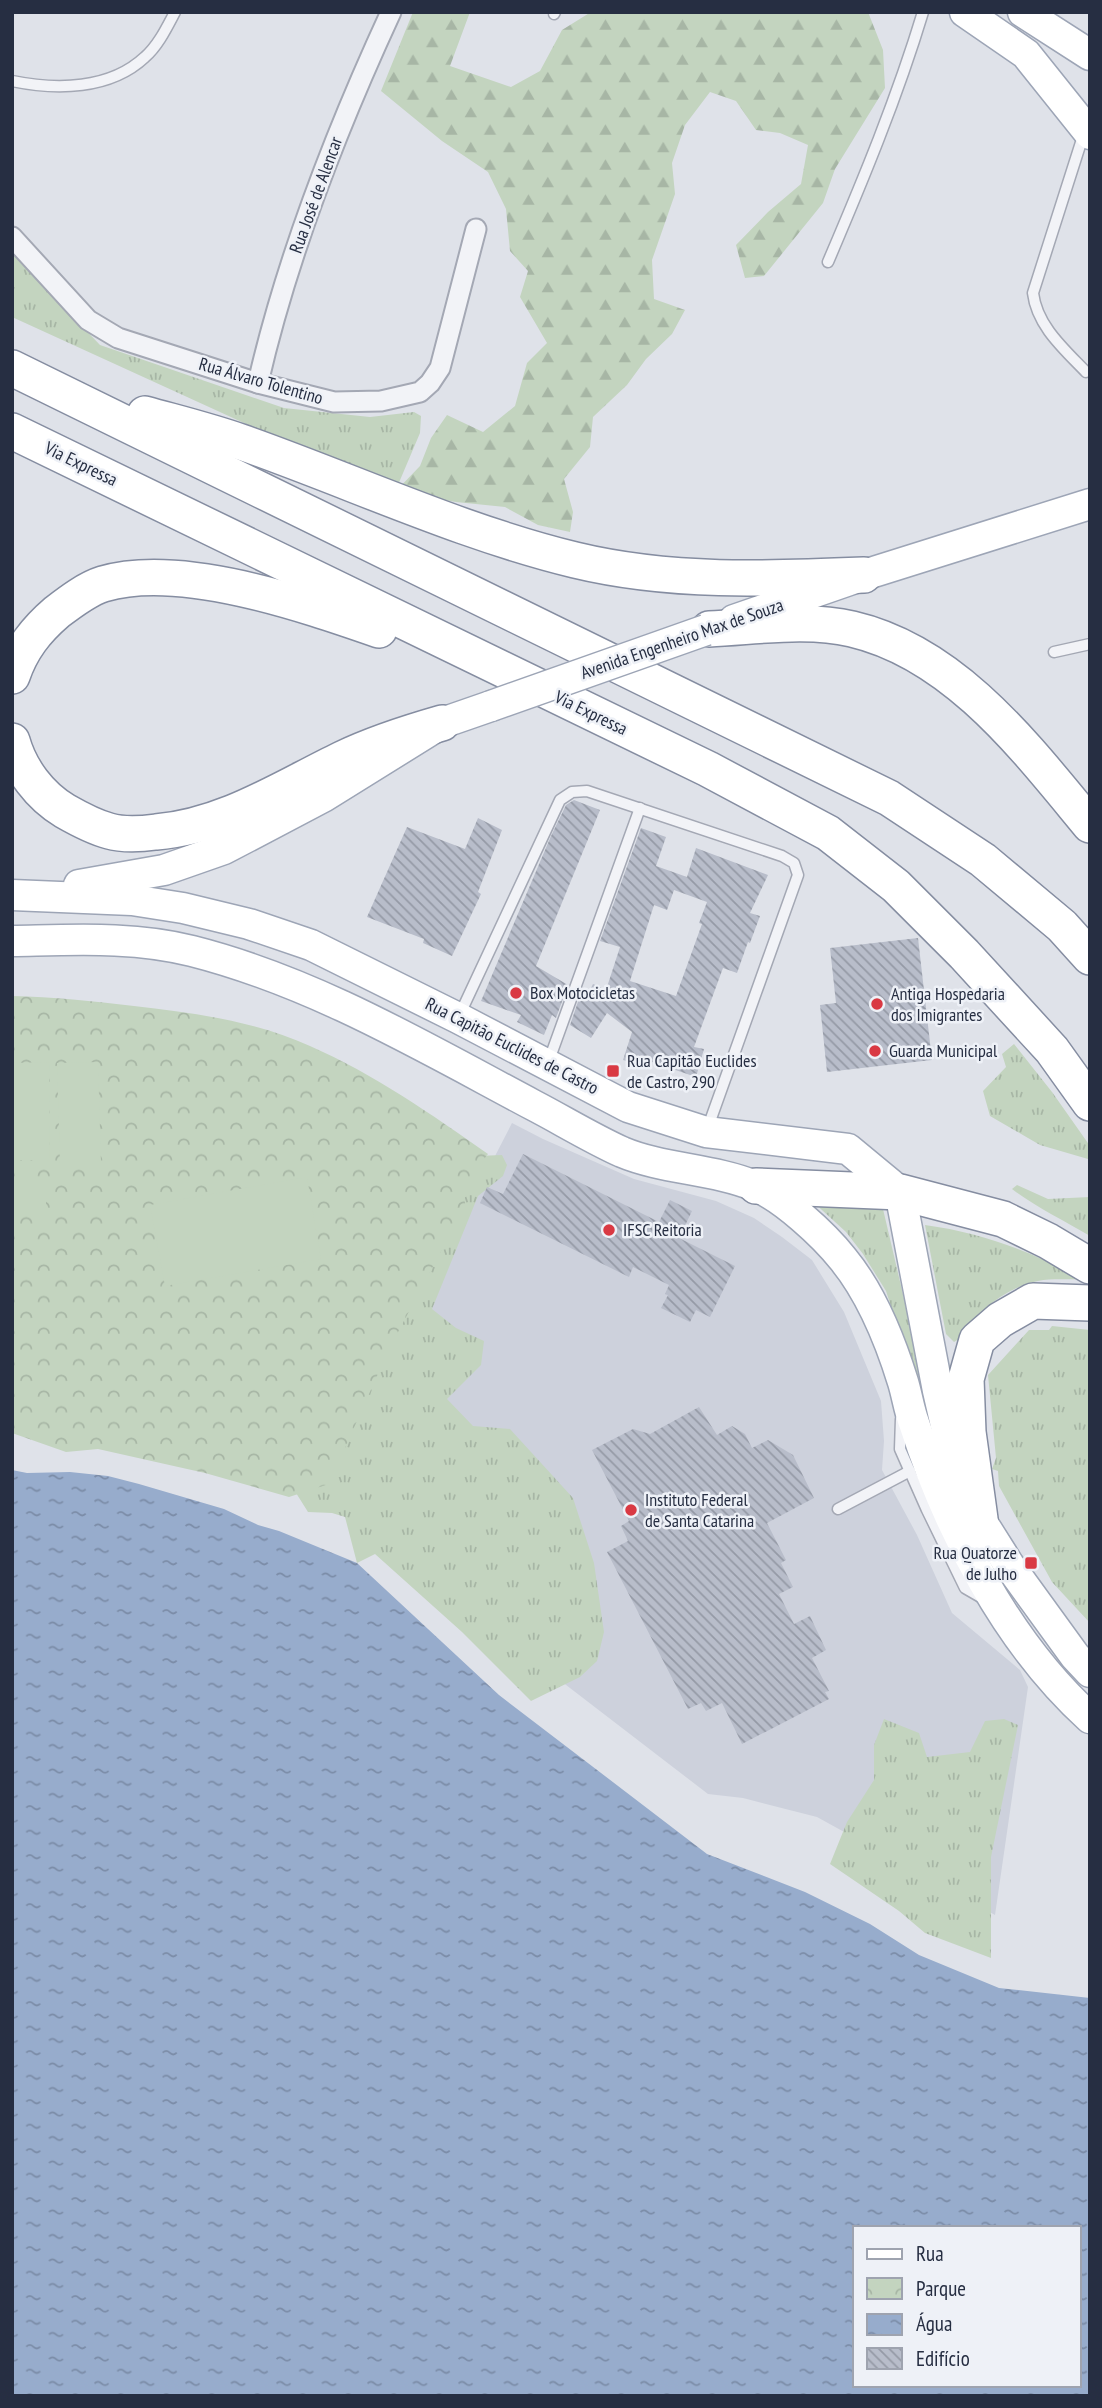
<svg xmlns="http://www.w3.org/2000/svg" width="1102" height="2408" viewBox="0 0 1102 2408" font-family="'PT Sans Narrow',sans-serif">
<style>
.built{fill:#cdd1dc}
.grass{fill:url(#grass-tufts)}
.forest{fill:url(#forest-firs)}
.park{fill:url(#park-crowns)}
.garden{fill:#c3d4bf}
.water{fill:url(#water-ripples);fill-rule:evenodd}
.building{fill:url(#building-back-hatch);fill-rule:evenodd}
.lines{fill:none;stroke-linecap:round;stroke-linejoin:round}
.service-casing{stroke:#a4a8b4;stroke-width:13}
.minor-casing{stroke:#a4a8b4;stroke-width:23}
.primary-casing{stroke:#9da5b6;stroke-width:33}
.motorway-casing{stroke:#858da1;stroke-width:38}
.service{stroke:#f2f3f7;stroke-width:10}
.minor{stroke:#f2f3f7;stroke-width:19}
.primary{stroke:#fff;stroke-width:30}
.motorway{stroke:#fff;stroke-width:35}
.primary-bridge-casing{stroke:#9da5b6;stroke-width:33;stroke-linecap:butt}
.primary-bridge{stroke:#fff;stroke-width:30}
.poi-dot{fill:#d93943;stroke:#eef1f7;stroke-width:2.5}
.labels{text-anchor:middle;stroke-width:5;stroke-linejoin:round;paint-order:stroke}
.street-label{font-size:18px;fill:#262e42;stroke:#eef1f7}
.poi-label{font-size:18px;fill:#262e42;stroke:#eef1f7;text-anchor:start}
</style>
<defs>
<pattern id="grass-tufts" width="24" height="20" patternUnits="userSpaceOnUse" patternTransform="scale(1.75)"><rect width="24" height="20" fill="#c3d4bf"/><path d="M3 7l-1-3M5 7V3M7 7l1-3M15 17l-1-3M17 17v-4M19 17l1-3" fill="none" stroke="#a7b6a5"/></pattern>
<pattern id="forest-firs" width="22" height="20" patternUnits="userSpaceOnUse" patternTransform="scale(1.75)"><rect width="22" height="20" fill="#c3d4bf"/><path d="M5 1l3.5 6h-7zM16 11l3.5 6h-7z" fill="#a7b6a5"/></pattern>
<pattern id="park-crowns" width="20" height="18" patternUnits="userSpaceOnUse" patternTransform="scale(1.75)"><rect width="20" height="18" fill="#c3d4bf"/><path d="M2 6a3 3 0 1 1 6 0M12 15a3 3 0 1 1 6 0" fill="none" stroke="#a7b6a5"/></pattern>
<pattern id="water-ripples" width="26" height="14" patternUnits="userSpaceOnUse" patternTransform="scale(1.75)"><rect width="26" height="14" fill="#97accc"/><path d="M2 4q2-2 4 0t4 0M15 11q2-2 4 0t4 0" fill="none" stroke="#7b8ca7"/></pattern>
<pattern id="building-back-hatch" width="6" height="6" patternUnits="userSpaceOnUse" patternTransform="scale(1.75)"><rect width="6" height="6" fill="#b8bdca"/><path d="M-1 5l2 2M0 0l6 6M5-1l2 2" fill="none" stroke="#959aa6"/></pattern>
</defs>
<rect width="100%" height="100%" fill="#dfe2e9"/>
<path class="built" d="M 512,1123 L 543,1139 L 634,1179 L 716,1201 L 754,1218 L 782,1237 L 812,1260 L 844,1312 L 881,1401 L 884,1441 L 882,1470 L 917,1535 L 952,1613 L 1020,1670 L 1028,1687 L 995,1915 L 817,1817 L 743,1798 L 708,1794 L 514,1645 L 334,1468 Z"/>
<g class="grass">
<path d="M 12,253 L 100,345 L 284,408 L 370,417 L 414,412 L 421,416 L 420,433 L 395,492 L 12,317 Z"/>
<path d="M 1014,1044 L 1052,1092 L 1090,1146 L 1090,1177 L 1088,1159 L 1040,1145 L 990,1116 L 983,1091 L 1006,1067 L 1002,1054 Z"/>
<path d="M 502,1155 L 507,1165 L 503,1176 L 478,1196 L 432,1309 L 456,1328 L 484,1341 L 481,1365 L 447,1399 L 473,1426 L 510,1429 L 573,1498 L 594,1563 L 604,1632 L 597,1661 L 580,1677 L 531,1701 L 462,1632 L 375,1554 L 357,1563 L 345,1517 L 332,1513 L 308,1512 L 291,1485 L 477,1156 Z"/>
<path d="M 1017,1185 L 1048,1199 L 1090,1197 L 1090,1236 C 1065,1221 1034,1206 1012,1189 Z"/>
<path d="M 811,1200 L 883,1209 L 935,1431 L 919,1391 L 886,1291 L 863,1254 L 846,1232 Z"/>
<path d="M 925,1225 C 984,1233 1031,1252 1083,1279 C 1069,1280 1052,1278 1038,1281 C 1004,1288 978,1312 959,1339 L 954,1342 L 946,1334 Z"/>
<path d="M 1052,1326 L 1090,1330 L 1090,1623 L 1052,1582 L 999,1486 L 998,1471 L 992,1469 L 996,1458 L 988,1375 L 1029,1330 L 1049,1330 Z"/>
<path d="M 884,1719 L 919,1733 L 927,1757 L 970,1752 L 985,1721 L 1004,1719 L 1018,1725 L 991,1857 L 991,1958 L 925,1933 L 899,1911 L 830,1864 L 847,1822 L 874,1780 L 874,1745 Z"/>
</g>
<path class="forest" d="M 413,12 L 470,12 L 450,66 L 511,87 L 540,71 L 562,30 L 591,12 L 868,12 L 883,50 L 885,88 L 835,169 L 823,203 L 764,276 L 745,278 L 736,245 L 768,212 L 801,184 L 808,145 L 780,133 L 756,130 L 736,101 L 710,92 L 685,125 L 672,163 L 675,194 L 652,260 L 654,299 L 685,310 L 672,334 L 646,359 L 627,385 L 593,417 L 590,447 L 564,479 L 573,512 L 570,532 L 538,525 L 505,507 L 456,502 L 395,492 L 420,466 L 431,438 L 447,415 L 483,432 L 515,406 L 527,363 L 547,343 L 520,297 L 528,271 L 510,251 L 506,209 L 488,172 L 442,141 L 381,91 Z"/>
<path class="park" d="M 12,996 C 53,997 93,1001 134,1006 C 194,1013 255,1021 310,1046 C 374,1074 431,1114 488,1154 C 473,1173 464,1182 465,1206 L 389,1349 L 329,1484 L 289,1497 L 205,1473 L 98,1449 L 66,1452 L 12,1433 Z"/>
<g class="garden">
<path d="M 49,1062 L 50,1160 L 12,1160 L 12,1063 Z"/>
<path d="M 98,1062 L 101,1164 L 60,1164 L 57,1063 Z"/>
<rect x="12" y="1177" width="34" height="34"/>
<path d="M 307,1177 L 321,1259 L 165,1286 L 150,1205 Z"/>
</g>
<path class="water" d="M 12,1470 L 27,1473 L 70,1472 L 108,1476 L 139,1484 L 224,1509 L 258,1525 L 279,1531 L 357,1563 L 499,1695 L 707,1854 L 805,1892 L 870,1924 L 919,1955 L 999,1988 L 1090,1998 L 1090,2396 L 12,2396 ZM 855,2228 L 1079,2228 L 1079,2385 L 855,2385 Z"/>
<g class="building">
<path d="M 574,800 L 600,810 L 536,966 L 568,985 L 556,1018 L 552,1015 L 544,1035 L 517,1022 L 521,1015 L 481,1001 L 551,836 L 566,805 Z"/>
<path d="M 478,818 L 502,830 L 478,892 L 481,894 L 452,956 L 423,943 L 424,939 L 367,917 L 407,827 L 465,849 Z"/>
<path d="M 641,828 L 666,837 L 656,866 L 687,877 L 696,848 L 768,875 L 750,913 L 760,916 L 750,943 L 748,942 L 737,973 L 723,968 L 694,1047 L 704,1049 L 696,1077 L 649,1061 L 647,1067 L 623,1060 L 632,1032 L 607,1013 L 591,1038 L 570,1025 L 581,993 L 587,996 L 593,984 L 606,990 L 620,947 L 600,941 ZM 674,890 L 707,902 L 699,923 L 702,924 L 676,996 L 630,981 L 654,905 L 667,910 Z"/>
<path d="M 918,938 L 932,1060 L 827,1072 L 820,1005 L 836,1003 L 830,948 Z"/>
<path d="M 523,1154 L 659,1222 L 670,1200 L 692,1211 L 679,1238 L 735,1266 L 710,1317 L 696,1310 L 690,1322 L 661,1308 L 668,1295 L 665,1294 L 669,1285 L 633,1267 L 629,1277 L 480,1203 L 487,1187 L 503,1194 Z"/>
<path d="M 699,1407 L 717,1435 L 732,1426 L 745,1434 L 752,1448 L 768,1440 L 793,1455 L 814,1498 L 767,1523 L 786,1560 L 781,1563 L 793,1587 L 779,1594 L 794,1624 L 810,1616 L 826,1650 L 812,1658 L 829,1691 L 825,1692 L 829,1699 L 742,1744 L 722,1703 L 706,1711 L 701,1703 L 688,1709 L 607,1552 L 628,1541 L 621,1526 L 629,1521 L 592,1450 L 633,1429 L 650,1434 Z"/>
</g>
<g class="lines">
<g class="service-casing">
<g id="service">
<path d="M 554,14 L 555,12"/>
<path d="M 12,81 C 56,90 110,90 145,57 C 158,46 167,27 175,12"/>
<path d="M 1084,133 L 1033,293 C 1037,326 1064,349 1086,372"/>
<path d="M 828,262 C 863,180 897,98 923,12"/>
<path d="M 1054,652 L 1090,644"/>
<path d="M 460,1014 L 560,800 L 572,792 L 587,791 L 782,856 L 794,863 L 798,875 L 708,1127"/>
<path d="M 548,1063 L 640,808"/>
<path d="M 901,1419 L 900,1449 L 927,1510 L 965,1588 L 984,1599"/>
<path d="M 838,1509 L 910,1471"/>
</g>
</g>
<g class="minor-casing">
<g id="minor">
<path d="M 12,237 L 88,320 L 118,338 L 258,383 L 334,402 L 381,401 L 420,392 L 430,383 L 440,368 L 476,229"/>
<path d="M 258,383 C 287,256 336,131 391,12"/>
</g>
</g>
<g class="primary-casing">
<g id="primary">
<path d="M 965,12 L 1026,54 L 1090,134"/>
<path d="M 1023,12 L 1090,55"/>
<path d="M 734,620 L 864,575 L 1090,504"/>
<path d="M 79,885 L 164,870 L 224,849 L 323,797 L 442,723 L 491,706"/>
<path d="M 12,895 L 132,900 L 183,908 L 249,924 L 311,945 L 458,1018 L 628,1107 L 706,1132 L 848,1149 L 900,1192 L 938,1391 L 950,1443 L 962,1480 L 980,1519 L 1009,1565 L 1075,1656 L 1090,1672"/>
<path d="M 12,941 C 72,940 134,936 192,951 C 314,982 422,1046 533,1105 C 562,1120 591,1138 622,1152 C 662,1169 714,1169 755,1186 C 783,1197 824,1235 843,1259 C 871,1293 890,1340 903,1382 C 907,1395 909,1410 914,1423 C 948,1528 1007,1643 1090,1718"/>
</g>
</g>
<g class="motorway-casing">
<g id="motorway">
<path d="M 12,368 L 889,798 L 983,860 L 1062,926 L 1090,957"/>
<path d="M 145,414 C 177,423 210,431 241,442 C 352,481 460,532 575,560 C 670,583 768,579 864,575"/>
<path d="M 12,431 L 708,769 L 828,833 L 896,886 L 964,954 L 1052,1050 L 1090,1103"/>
<path d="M 709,629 C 755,627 807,618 852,629 C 955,653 1026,748 1090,825"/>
<path d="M 12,676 C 21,649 36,630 57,612 C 70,602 87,589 103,584 C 180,561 304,604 379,630"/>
<path d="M 12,741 C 20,770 40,796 65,811 C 79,819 94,827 109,831 C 123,835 141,834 156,832 C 225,826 282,788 342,759 C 375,743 407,733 442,723"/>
<path d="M 756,1186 L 900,1192 L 1003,1219 L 1048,1241 L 1090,1266"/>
<path d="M 980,1519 L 968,1432 L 966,1379 L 977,1340 L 1000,1320 L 1033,1301 L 1090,1303"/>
</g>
</g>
<use href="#service" class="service"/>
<use href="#minor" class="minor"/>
<use href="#primary" class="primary"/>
<use href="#motorway" class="motorway"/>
<g class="primary-bridge-casing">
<path id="primary-bridge" d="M 491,706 L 706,630"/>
</g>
<use href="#primary-bridge" class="primary-bridge"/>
</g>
<g class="poi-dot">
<circle cx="516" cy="993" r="7"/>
<circle cx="877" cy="1004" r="7"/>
<circle cx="875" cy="1051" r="7"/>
<rect x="606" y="1064" width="14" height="14" rx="3.5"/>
<circle cx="609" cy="1230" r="7"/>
<circle cx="631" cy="1510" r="7"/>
<rect x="1024" y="1556" width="14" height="14" rx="3.5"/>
</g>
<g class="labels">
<g class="street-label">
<text transform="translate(316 195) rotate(-70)" y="6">Rua José de Alencar</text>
<text transform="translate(261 381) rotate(16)" y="6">Rua Álvaro Tolentino</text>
<text transform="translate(81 464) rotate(26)" y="6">Via Expressa</text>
<text transform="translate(682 639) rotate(-19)" y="6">Avenida Engenheiro Max de Souza</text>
<text transform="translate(591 713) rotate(26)" y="6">Via Expressa</text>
<text transform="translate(512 1046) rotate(27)" y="6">Rua Capitão Euclides de Castro</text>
</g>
<g class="poi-label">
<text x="530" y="999">Box Motocicletas</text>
<text x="891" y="1000">Antiga Hospedaria<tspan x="891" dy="21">dos Imigrantes</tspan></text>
<text x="889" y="1057">Guarda Municipal</text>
<text x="627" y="1067">Rua Capitão Euclides<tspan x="627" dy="21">de Castro, 290</tspan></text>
<text x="623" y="1236">IFSC Reitoria</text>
<text x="645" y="1506">Instituto Federal<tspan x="645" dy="21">de Santa Catarina</tspan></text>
<text x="1017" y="1559" text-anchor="end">Rua Quatorze<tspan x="1017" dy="21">de Julho</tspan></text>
</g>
</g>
<rect width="1102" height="2408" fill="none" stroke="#262e42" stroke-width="28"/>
<rect x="853" y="2226" width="228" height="161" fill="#eef1f7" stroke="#9ea3af" stroke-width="2"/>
<rect x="867" y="2249" width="35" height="10" fill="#ffffff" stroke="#9ea3af" stroke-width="2"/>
<text x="916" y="2261" font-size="21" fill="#262e42">Rua</text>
<rect x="867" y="2278" width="35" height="21" fill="url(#park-crowns)" stroke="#9ea3af" stroke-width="2"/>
<text x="916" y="2296" font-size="21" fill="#262e42">Parque</text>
<rect x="867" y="2314" width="35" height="21" fill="url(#water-ripples)" stroke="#9ea3af" stroke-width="2"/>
<text x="916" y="2331" font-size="21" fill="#262e42">Água</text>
<rect x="867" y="2348" width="35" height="21" fill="url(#building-back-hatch)" stroke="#9ea3af" stroke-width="2"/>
<text x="916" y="2366" font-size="21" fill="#262e42">Edifício</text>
</svg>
